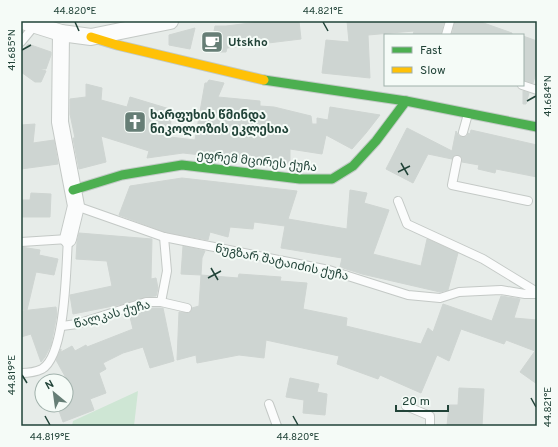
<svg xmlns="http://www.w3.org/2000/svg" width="558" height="447" viewBox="0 0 558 447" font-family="Overpass,'Noto Sans Georgian',sans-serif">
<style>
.green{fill:#cee6d4}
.building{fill:#ced5d2;stroke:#cfd5d2}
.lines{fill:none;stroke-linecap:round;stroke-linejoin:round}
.lane-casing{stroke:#c4c9c6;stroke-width:10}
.street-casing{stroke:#c4c9c6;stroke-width:18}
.fast-casing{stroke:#c2cac6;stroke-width:11}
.slow-casing{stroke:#c2cac6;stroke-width:11}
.lane{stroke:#fbfcfc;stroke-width:8}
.street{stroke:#fbfcfc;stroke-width:16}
.fast{stroke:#4caf50;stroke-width:9}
.slow{stroke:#ffc107;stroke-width:9}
.ticks{fill:none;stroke:#214338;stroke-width:1.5}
.labels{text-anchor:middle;stroke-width:4;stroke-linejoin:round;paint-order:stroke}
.poi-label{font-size:12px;font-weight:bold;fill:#214338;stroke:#f5fbf7;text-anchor:start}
.street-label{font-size:12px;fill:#214338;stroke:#f5fbf7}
.neatline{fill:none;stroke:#214338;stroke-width:1.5}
.ticks-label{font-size:10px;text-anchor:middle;fill:#214338}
</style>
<rect width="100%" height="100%" fill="#e7ece9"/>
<path class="green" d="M 138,391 L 134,426 L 72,426 L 73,421 Z"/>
<g class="building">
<path d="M 267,21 L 299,21 L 301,39 L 227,48 L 226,52 L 210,52 L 215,26 L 226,26 Z"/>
<path d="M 347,21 L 414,21 L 414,25 L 414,21 L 444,21 L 441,35 L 413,35 L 414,31 L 368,35 L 370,78 L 322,73 L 326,40 L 349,42 Z"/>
<path d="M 455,21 L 478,21 L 512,33 L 512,35 L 452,35 Z"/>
<path d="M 195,28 L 190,49 L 169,45 L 169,35 Z"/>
<path d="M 523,36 L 537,41 L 537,70 L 533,83 L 523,80 Z"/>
<path d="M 28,44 L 51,52 L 51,55 L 46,69 L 39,69 L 46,71 L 41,82 L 35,82 L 21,72 L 21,52 Z"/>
<path d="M 209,80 L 224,83 L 218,97 L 260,101 L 260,106 L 274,107 L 311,116 L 312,124 L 317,124 L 317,118 L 328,120 L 330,107 L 380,115 L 366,133 L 352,149 L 326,135 L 322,154 L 290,149 L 290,165 L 183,153 L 147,158 L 149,151 L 101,136 L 106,162 L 79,169 L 73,138 L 75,138 L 70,114 L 70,99 L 86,97 L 86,84 L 102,88 L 101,100 L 127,107 L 130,97 L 173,110 L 171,118 L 170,137 L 195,140 L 205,83 L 207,83 Z"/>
<path d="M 523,91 L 529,93 L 526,104 L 523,104 Z"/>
<path d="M 35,124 L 33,143 L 54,140 L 58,164 L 21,169 L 21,125 Z"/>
<path d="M 407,128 L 452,151 L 456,131 L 459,136 L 462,137 L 467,136 L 468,133 L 470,134 L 471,130 L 537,145 L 537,177 L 496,169 L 495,173 L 478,169 L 479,165 L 462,162 L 462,158 L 458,155 L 455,155 L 452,159 L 428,154 L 413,183 L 386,169 Z"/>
<path d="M 182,178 L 297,191 L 288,219 L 347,229 L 350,190 L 367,193 L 364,203 L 389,210 L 373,254 L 421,266 L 427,239 L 458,253 L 448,290 L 440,292 L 362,274 L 340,267 L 342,258 L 281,248 L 285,226 L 254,222 L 253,229 L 230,227 L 228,237 L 210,232 L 208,240 L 165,232 L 119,215 L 130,186 Z"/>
<path d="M 31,193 L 51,194 L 50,217 L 21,217 L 21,200 L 30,200 Z"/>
<path d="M 79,233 L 152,239 L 151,279 L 156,278 L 158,288 L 156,296 L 145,297 L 123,304 L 73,314 L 70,295 L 112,286 L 107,261 L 76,259 L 77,242 Z"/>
<path d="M 183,246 L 205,251 L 202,258 L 201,275 L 181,274 Z"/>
<path d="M 21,247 L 40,250 L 39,255 L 58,259 L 54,275 L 36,272 L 27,310 L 21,309 Z"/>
<path d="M 239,274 L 281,277 L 280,281 L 307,283 L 303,309 L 347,318 L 346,326 L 421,344 L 428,328 L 433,332 L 443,304 L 492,321 L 501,296 L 520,299 L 514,318 L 537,320 L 537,384 L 520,372 L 535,351 L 506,340 L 504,344 L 461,329 L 449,361 L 437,355 L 421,393 L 380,375 L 378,379 L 337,364 L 339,356 L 266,340 L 264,358 L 239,355 L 197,363 L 196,355 L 177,360 L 179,312 L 189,313 L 191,311 L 192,308 L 199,306 L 201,275 L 238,278 Z"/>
<path d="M 56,307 L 57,314 L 51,345 L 45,357 L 41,362 L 31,334 L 21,337 L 21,311 Z"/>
<path d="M 147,308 L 163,308 L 174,361 L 150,368 L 143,347 L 123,353 L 103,363 L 106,369 L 99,373 L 106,393 L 90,399 L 94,410 L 63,422 L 57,405 L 66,405 L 66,378 L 56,360 L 61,349 L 61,352 L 72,346 L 75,351 L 86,345 L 87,347 L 133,329 L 129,313 Z"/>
<path d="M 290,378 L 319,384 L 317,392 L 327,394 L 325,415 L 303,413 L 304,400 L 286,397 Z"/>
<path d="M 459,388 L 484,389 L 482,426 L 447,426 L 449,405 L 458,405 Z"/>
</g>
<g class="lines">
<g class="lane-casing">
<g id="lane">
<path d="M 446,35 L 450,21"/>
<path d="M 21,42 L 35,25"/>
<path d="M 522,85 L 537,90"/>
<path d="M 463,132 L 468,114"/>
<path d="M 457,160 L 452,185 L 528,201"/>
<path d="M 398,201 L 407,224 L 483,259 L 537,292"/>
<path d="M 76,206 L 164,237 L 329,270 L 408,295 L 440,298 L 459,292 L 501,290 L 525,294 L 537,294"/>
<path d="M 21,242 L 68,239 C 66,266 66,355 42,369 C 36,372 27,373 21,373"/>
<path d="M 161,302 L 167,271 L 164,237"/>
<path d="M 62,326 L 77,324 L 146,302 L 161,302 L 187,308"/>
<path d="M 269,404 L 277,426"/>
<path d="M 406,406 L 430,416 L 430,426"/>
</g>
</g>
<g class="street-casing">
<g id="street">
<path d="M 23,21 L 61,33 L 91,37 L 170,21"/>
<path d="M 61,33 L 60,122 L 76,206 L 68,239"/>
</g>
</g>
<g class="fast-casing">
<g id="fast">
<path d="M 264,80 L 406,101 L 537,127"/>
<path d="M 73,190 L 122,175 L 182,165 L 300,179 L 332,179 L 353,166 L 376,141 L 406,101"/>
</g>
</g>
<g class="slow-casing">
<path id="slow" d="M 91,37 L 117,45 L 264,80"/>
</g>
<use href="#lane" class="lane"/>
<use href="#street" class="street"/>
<use href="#fast" class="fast"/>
<use href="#slow" class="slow"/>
</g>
<path class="ticks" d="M 75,22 L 79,31M 323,22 L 328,31M 22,50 L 31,45M 527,101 L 536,96M 401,163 L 408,175M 398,172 L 410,166M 211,268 L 218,280M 208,278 L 221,271M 22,375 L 27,383M 531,398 L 536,407M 45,416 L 50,425M 293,416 L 298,425"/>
<defs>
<g id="cafe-square" transform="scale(1.15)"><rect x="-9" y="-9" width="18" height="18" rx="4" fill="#667e76" stroke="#f5fbf7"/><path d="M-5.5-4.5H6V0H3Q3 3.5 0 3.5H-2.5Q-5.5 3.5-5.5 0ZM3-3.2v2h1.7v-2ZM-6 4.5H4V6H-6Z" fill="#fff"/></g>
<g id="church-square" transform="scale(1.15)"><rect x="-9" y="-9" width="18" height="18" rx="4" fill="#667e76" stroke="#f5fbf7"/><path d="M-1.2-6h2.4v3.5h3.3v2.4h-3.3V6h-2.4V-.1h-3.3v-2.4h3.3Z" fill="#fff"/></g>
</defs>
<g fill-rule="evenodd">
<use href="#cafe-square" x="212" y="42"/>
<use href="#church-square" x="135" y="122"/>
</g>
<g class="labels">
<g class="poi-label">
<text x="228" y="46">Utskho</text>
<text x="150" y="119">ხარფუხის წმინდა<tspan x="150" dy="14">ნიკოლოზის ეკლესია</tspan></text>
</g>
<g class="street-label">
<text transform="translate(257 161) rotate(6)" y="4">ეფრემ მცირეს ქუჩა</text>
<text transform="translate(282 262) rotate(12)" y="4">ნუგზარ შატაიძის ქუჩა</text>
<text transform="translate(112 314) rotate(-15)" y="4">წალკას ქუჩა</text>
</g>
</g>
<rect width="558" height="447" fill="none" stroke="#f5fbf7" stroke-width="44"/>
<rect x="384" y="34" width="140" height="52" fill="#f5fbf7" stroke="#a0b1ab"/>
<rect x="392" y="47" width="20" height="6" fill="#4caf50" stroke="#a0b1ab"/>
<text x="420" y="54" font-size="12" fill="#214338">Fast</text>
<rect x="392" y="67" width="20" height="6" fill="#ffc107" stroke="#a0b1ab"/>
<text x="420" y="74" font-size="12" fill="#214338">Slow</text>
<g transform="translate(54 393) rotate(331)"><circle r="19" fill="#f5fbf7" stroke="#a0b1ab"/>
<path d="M0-3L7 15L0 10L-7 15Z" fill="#667e76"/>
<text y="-6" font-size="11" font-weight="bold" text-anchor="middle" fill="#214338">N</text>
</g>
<path d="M396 405v6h52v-6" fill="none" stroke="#214338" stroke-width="2"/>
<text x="402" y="405" font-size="12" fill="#214338" stroke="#f5fbf7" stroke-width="3" paint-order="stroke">20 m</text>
<rect x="22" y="22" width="514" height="403" class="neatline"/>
<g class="ticks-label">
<text x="75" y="14">44.820°E</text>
<text x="323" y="14">44.821°E</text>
<text transform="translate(11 50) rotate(-90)" y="4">41.685°N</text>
<text transform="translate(547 96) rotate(-90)" y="4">41.684°N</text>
<text transform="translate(11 375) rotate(-90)" y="4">44.819°E</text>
<text transform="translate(547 407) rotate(-90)" y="4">44.821°E</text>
<text x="50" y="440">44.819°E</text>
<text x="298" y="440">44.820°E</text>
</g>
</svg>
